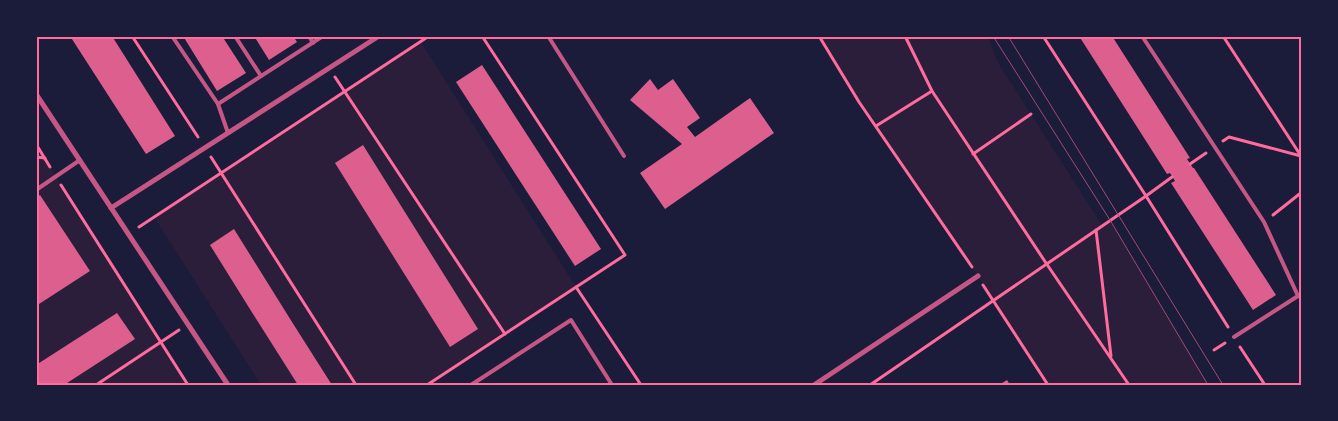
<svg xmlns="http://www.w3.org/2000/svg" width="1338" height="421" viewBox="0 0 1338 421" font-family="Bitter,serif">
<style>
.green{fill:#2a1e3b}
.building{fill:#dd5f8e}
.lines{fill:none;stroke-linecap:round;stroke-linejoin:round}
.path{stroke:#ff6b9d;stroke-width:3}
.service{stroke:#c65784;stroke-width:4}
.minor{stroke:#c65784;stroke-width:5}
.tram{stroke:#a44b75;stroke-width:1}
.neatline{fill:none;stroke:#ff6b9d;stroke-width:2}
</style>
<rect width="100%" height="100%" fill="#1b1b3a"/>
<g class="green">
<path d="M 819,36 L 988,36 L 997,61 L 1102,225 L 1110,220 L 1208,385 L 1048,385 L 993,299 L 859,102 Z"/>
<path d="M 421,42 L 576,287 L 427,385 L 261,385 L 154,217 Z"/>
<path d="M 36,144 L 56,176 L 188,385 L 36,385 Z"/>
</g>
<g class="building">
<path d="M 70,36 L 112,36 L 175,136 L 146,154 Z"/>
<path d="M 183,36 L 222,36 L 246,73 L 217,91 Z"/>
<path d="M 254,36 L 293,36 L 297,42 L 269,60 Z"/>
<path d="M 1079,36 L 1112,36 L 1190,158 L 1187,159 L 1193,168 L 1194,168 L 1276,295 L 1253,310 L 1171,183 L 1175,181 L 1170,173 L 1167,174 Z"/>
<path d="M 482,65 L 601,249 L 575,266 L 456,82 Z"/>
<path d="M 650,79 L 658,90 L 673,79 L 700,118 L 687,127 L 695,137 L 750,98 L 774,133 L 665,209 L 640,173 L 682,144 L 630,100 Z"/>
<path d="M 363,145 L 478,329 L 450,347 L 335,163 Z"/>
<path d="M 40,195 L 90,271 L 36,306 L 36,198 Z"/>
<path d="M 234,229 L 292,322 L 332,385 L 298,385 L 248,306 L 210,245 Z"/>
<path d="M 117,313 L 135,339 L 64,385 L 36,385 L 36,365 Z"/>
<path d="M 1007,380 L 1010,385 L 999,385 Z"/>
</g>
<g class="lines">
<g class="path">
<path d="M 132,36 L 198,137"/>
<path d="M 819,36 L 859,102 L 972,267"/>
<path d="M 905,36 L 932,91 L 1046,263 L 1129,385"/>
<path d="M 1043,36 L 1146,196 L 1228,327"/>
<path d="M 1223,36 L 1301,156"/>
<path d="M 335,77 L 505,334"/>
<path d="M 876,126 L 932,91"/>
<path d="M 1223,141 L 1229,137 L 1301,156"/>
<path d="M 36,144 L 50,167"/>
<path d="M 973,154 L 1031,114"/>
<path d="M 36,157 L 45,158"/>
<path d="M 211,157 L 356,385"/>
<path d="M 1190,164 L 1206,153"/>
<path d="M 61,185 L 188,385"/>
<path d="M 1273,215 L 1302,192"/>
<path d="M 139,227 L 429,36"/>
<path d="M 1096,230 L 1111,356"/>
<path d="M 983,285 L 1048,385"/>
<path d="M 576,287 L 641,385"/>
<path d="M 1240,347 L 1265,385"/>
<path d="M 1214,350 L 1225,343"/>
<path d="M 96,385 L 179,330"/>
<path d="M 427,385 L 625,255 L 482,36"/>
<path d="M 870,385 L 1146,196 L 1172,177"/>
</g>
<g class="service">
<path d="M 172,36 L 218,104 L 228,133"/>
<path d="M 235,36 L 261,76"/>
<path d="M 309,36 L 313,43"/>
<path d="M 548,36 L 624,156"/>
<path d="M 1142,36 L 1264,222 L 1298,296 L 1234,337"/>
<path d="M 218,104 L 323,36"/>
<path d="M 36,190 L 80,160"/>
<path d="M 471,385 L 571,320 L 612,385"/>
</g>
<g class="minor">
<path d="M 36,94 L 228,385"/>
<path d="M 111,208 L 379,36"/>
<path d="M 814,385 L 978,276"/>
</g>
<g class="tram">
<path d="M 993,36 L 1110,220 L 1208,385"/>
<path d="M 1008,36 L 1223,385"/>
</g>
</g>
<rect width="1338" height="421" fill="none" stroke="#1b1b3a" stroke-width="75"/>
<rect x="38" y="38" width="1262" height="346" class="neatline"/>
</svg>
